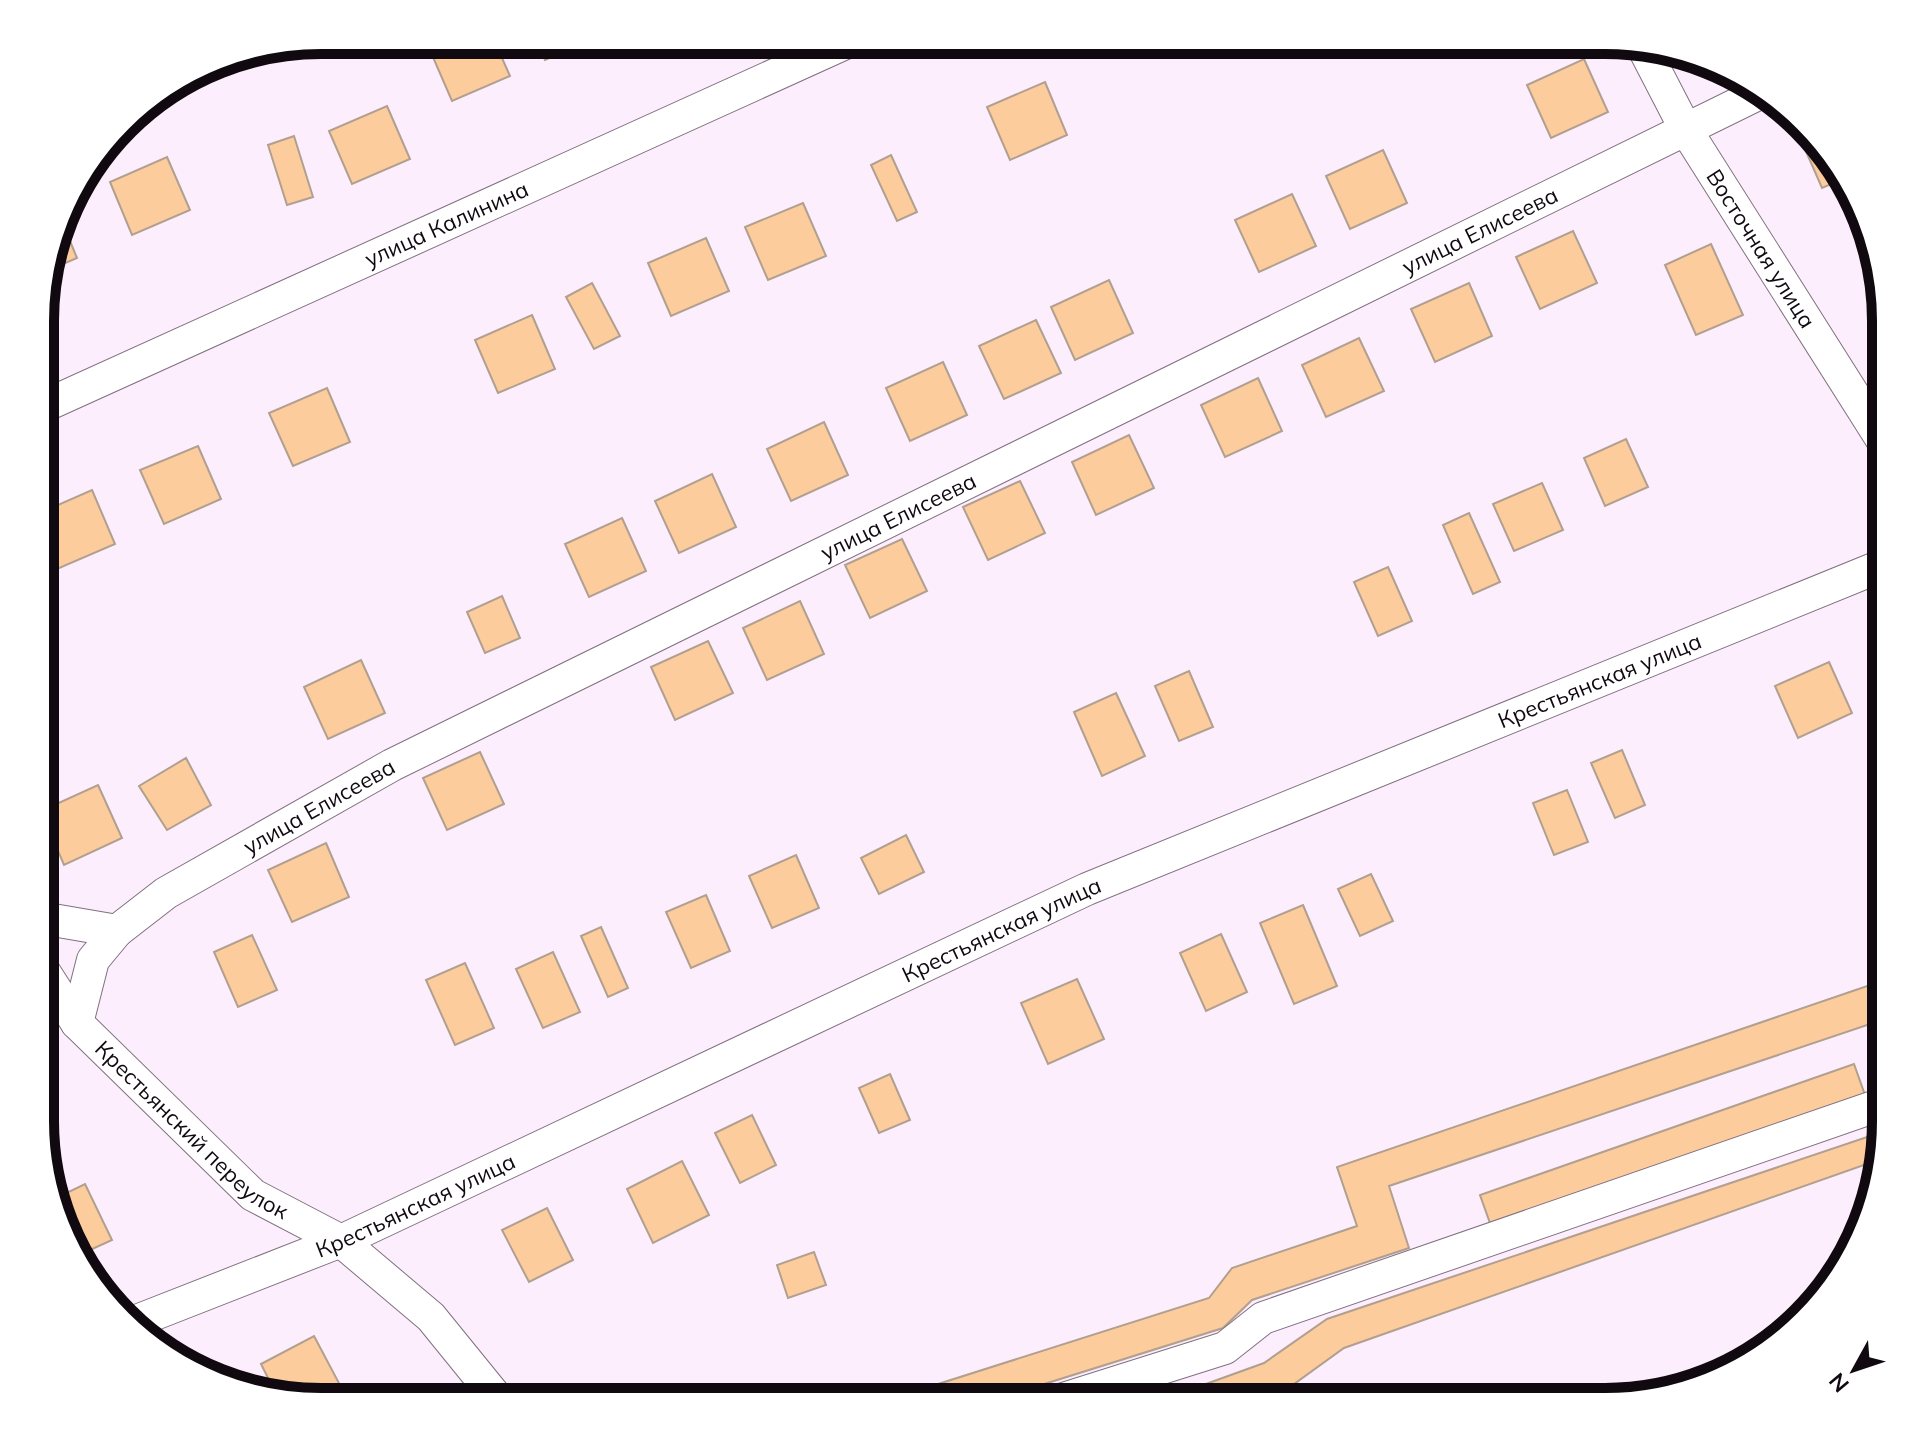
<svg xmlns="http://www.w3.org/2000/svg" width="1926" height="1442" viewBox="0 0 1926 1442" font-family="Mulish,sans-serif">
<style>
.building{fill:#fdcc9d;stroke:#b19f8f;stroke-width:2}
.lines{fill:none;stroke-linecap:round;stroke-linejoin:round}
.minor-casing{stroke:#817181;stroke-width:34}
.minor{stroke:#fff;stroke-width:32}
.labels{text-anchor:middle;stroke-width:6;stroke-linejoin:round;paint-order:stroke}
.street-label{font-size:22px;fill:#100a10;stroke:#fff}
.rim{fill:none;stroke:#100a10;stroke-width:10}
</style>
<rect width="100%" height="100%" fill="#fdeefd"/>
<g class="building">
<path d="M 448,40 L 494,40 L 510,76 L 452,101 L 429,48 Z"/>
<path d="M 536,40 L 592,40 L 545,60 Z"/>
<path d="M 1584,59 L 1608,112 L 1551,138 L 1527,85 Z"/>
<path d="M 1045,82 L 1067,135 L 1010,160 L 987,107 Z"/>
<path d="M 387,106 L 410,159 L 352,184 L 329,131 Z"/>
<path d="M 294,136 L 313,197 L 287,205 L 268,145 Z"/>
<path d="M 1810,136 L 1843,179 L 1822,188 L 1801,140 Z"/>
<path d="M 1383,150 L 1407,203 L 1350,229 L 1326,176 Z"/>
<path d="M 891,155 L 917,212 L 897,221 L 871,165 Z"/>
<path d="M 167,157 L 190,210 L 132,235 L 110,182 Z"/>
<path d="M 1292,194 L 1316,246 L 1259,272 L 1235,220 Z"/>
<path d="M 803,203 L 826,256 L 768,280 L 745,227 Z"/>
<path d="M 63,224 L 77,258 L 47,271 Z"/>
<path d="M 1573,231 L 1597,283 L 1540,309 L 1516,257 Z"/>
<path d="M 706,238 L 729,291 L 671,316 L 648,263 Z"/>
<path d="M 1711,244 L 1743,315 L 1696,335 L 1665,265 Z"/>
<path d="M 1109,280 L 1133,333 L 1075,360 L 1051,307 Z"/>
<path d="M 592,283 L 620,336 L 594,349 L 566,297 Z"/>
<path d="M 1469,283 L 1492,336 L 1435,362 L 1411,309 Z"/>
<path d="M 532,315 L 555,369 L 498,393 L 475,340 Z"/>
<path d="M 1036,320 L 1061,373 L 1004,399 L 979,346 Z"/>
<path d="M 1886,322 L 1886,366 L 1870,328 Z"/>
<path d="M 1359,338 L 1384,391 L 1326,417 L 1302,365 Z"/>
<path d="M 943,362 L 967,415 L 910,441 L 886,388 Z"/>
<path d="M 1258,378 L 1282,431 L 1225,457 L 1201,405 Z"/>
<path d="M 327,388 L 350,442 L 293,466 L 269,413 Z"/>
<path d="M 824,422 L 848,475 L 791,501 L 767,449 Z"/>
<path d="M 1129,435 L 1154,488 L 1096,515 L 1072,462 Z"/>
<path d="M 1626,439 L 1648,487 L 1605,506 L 1584,458 Z"/>
<path d="M 198,446 L 221,499 L 164,524 L 140,470 Z"/>
<path d="M 712,474 L 736,527 L 679,553 L 655,501 Z"/>
<path d="M 1020,481 L 1045,533 L 988,560 L 963,507 Z"/>
<path d="M 1542,483 L 1563,530 L 1514,551 L 1493,504 Z"/>
<path d="M 92,490 L 115,544 L 57,569 L 42,533 L 42,512 Z"/>
<path d="M 1469,513 L 1500,582 L 1473,594 L 1443,525 Z"/>
<path d="M 622,518 L 646,571 L 589,597 L 565,544 Z"/>
<path d="M 902,539 L 927,591 L 870,618 L 845,565 Z"/>
<path d="M 1388,567 L 1412,621 L 1378,636 L 1354,582 Z"/>
<path d="M 502,596 L 520,638 L 485,653 L 467,612 Z"/>
<path d="M 800,601 L 824,654 L 767,680 L 743,628 Z"/>
<path d="M 708,641 L 733,693 L 675,720 L 651,667 Z"/>
<path d="M 1886,642 L 1886,666 L 1876,646 Z"/>
<path d="M 361,660 L 385,713 L 328,739 L 304,687 Z"/>
<path d="M 1829,662 L 1852,713 L 1798,738 L 1775,686 Z"/>
<path d="M 1189,671 L 1213,727 L 1179,741 L 1155,686 Z"/>
<path d="M 1116,693 L 1145,756 L 1102,776 L 1074,712 Z"/>
<path d="M 1622,750 L 1645,805 L 1615,818 L 1591,763 Z"/>
<path d="M 480,752 L 504,804 L 447,830 L 423,778 Z"/>
<path d="M 186,758 L 211,805 L 167,830 L 139,786 Z"/>
<path d="M 98,785 L 122,838 L 64,865 L 41,811 Z"/>
<path d="M 1567,790 L 1588,842 L 1554,855 L 1533,803 Z"/>
<path d="M 906,835 L 924,872 L 879,894 L 861,858 Z"/>
<path d="M 326,843 L 349,897 L 292,922 L 268,870 Z"/>
<path d="M 796,855 L 819,908 L 772,928 L 749,876 Z"/>
<path d="M 1371,874 L 1393,921 L 1360,936 L 1338,889 Z"/>
<path d="M 706,895 L 730,951 L 691,968 L 666,912 Z"/>
<path d="M 1303,905 L 1337,986 L 1294,1004 L 1260,923 Z"/>
<path d="M 601,927 L 628,988 L 608,997 L 581,936 Z"/>
<path d="M 1221,934 L 1247,992 L 1206,1011 L 1180,953 Z"/>
<path d="M 252,935 L 277,990 L 238,1007 L 214,952 Z"/>
<path d="M 553,952 L 580,1012 L 543,1028 L 516,969 Z"/>
<path d="M 465,963 L 494,1028 L 455,1045 L 426,980 Z"/>
<path d="M 1077,979 L 1104,1039 L 1048,1064 L 1021,1003 Z"/>
<path d="M 1885,980 L 1885,1019 L 1389,1186 L 1409,1248 L 1252,1300 L 1223,1328 L 987,1402 L 940,1402 L 935,1385 L 1209,1298 L 1232,1268 L 1357,1226 L 1337,1167 Z"/>
<path d="M 1854,1064 L 1865,1095 L 1491,1226 L 1480,1195 Z"/>
<path d="M 890,1074 L 910,1120 L 879,1133 L 859,1088 Z"/>
<path d="M 752,1115 L 776,1165 L 740,1183 L 715,1133 Z"/>
<path d="M 1885,1131 L 1881,1159 L 1344,1348 L 1276,1397 L 1263,1402 L 1156,1402 L 1264,1363 L 1327,1319 Z"/>
<path d="M 682,1161 L 709,1215 L 653,1243 L 627,1189 Z"/>
<path d="M 85,1184 L 112,1240 L 77,1256 L 69,1246 L 56,1198 Z"/>
<path d="M 547,1208 L 573,1260 L 529,1282 L 502,1230 Z"/>
<path d="M 814,1252 L 826,1285 L 788,1298 L 777,1265 Z"/>
<path d="M 314,1336 L 341,1387 L 313,1401 L 277,1396 L 261,1364 Z"/>
</g>
<g class="lines">
<g class="minor-casing">
<g id="minor">
<path id="s1" d="M 1642,45 L 1686,130 L 1886,446"/>
<path id="s2" d="M 42,407 L 852,40"/>
<path id="s3" d="M 41,915 L 47,919 L 117,931 L 166,893 L 392,765 L 1762,92"/>
<path id="s4" d="M 41,967 L 77,1023 L 253,1195 L 341,1241 L 431,1317 L 500,1402"/>
<path d="M 77,1023 L 93,960 L 117,931"/>
<path id="s5" d="M 129,1324 L 341,1241 L 1087,889 L 1886,564"/>
<path d="M 1054,1402 L 1225,1348 L 1263,1318 L 1885,1103"/>
</g>
</g>
<use href="#minor" class="minor"/>
</g>
<g class="labels">
<g class="street-label">
<text dy="8" stroke="none"><textPath href="#s2" startOffset="444">улица Калинина</textPath></text>
<text dy="8" stroke="none"><textPath href="#s3" startOffset="1612">улица Елисеева</textPath></text>
<text dy="8" stroke="none"><textPath href="#s1" startOffset="236">Восточная улица</textPath></text>
<text dy="8" stroke="none"><textPath href="#s3" startOffset="964">улица Елисеева</textPath></text>
<text dy="8" stroke="none"><textPath href="#s5" startOffset="1606">Крестьянская улица</textPath></text>
<text dy="8" stroke="none"><textPath href="#s3" startOffset="316">улица Елисеева</textPath></text>
<text dy="8" stroke="none"><textPath href="#s5" startOffset="958">Крестьянская улица</textPath></text>
<text dy="8" stroke="none"><textPath href="#s4" startOffset="224">Крестьянский переулок</textPath></text>
<text dy="8" stroke="none"><textPath href="#s5" startOffset="310">Крестьянская улица</textPath></text>
</g>
</g>
<path d="M0 0H1926V1442H0ZM321 54H1605A267 267 0 0 1 1872 321V1121A267 267 0 0 1 1605 1388H321A267 267 0 0 1 54 1121V321A267 267 0 0 1 321 54Z" fill="#fff" fill-rule="evenodd"/>
<path class="rim" d="M321 54H1605A267 267 0 0 1 1872 321V1121A267 267 0 0 1 1605 1388H321A267 267 0 0 1 54 1121V321A267 267 0 0 1 321 54Z"/>
<g transform="translate(1854 1370) rotate(230)" stroke="#ffffff" stroke-width="6" paint-order="stroke">
<path d="M0-6L14 30L0 20L-14 30Z" fill="#100a10"/>
<text y="-12" font-size="22" font-weight="bold" text-anchor="middle" fill="#100a10">N</text>
</g>
</svg>
